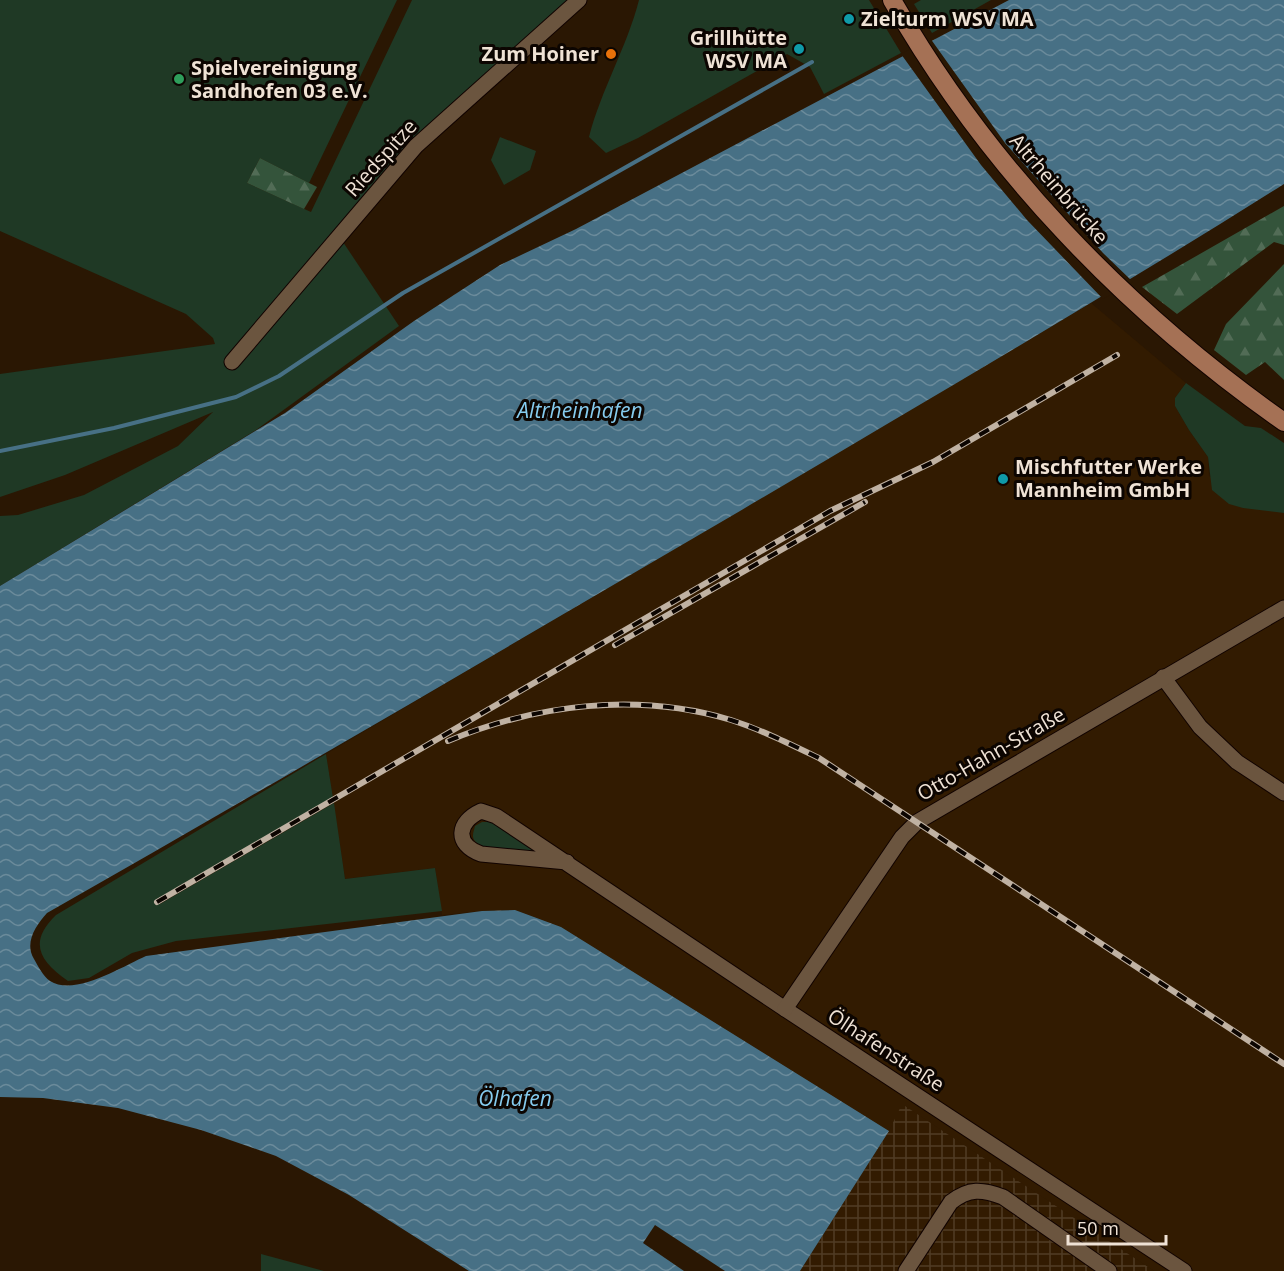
<svg xmlns="http://www.w3.org/2000/svg" width="1284" height="1271" viewBox="0 0 1284 1271" font-family="'Open Sans',sans-serif">
<style>
.built{fill:#321b01}
.industrial{fill:url(#industrial-grid)}
.green{fill:#1f3925}
.forest{fill:url(#forest-firs)}
.water{fill:url(#water-waves)}
.pier{fill:#2a1703}
.lines{fill:none;stroke-linecap:round;stroke-linejoin:round}
.stream{stroke:#477085;stroke-width:4}
.minor-casing{stroke:#110300;stroke-width:17}
.major-casing{stroke:#110300;stroke-width:20}
.minor{stroke:#6b553f;stroke-width:15}
.major{stroke:#a57155;stroke-width:18}
.rail-casing{stroke:#c0b2a3;stroke-width:6}
.rail{stroke:#0c0501;stroke-width:4;stroke-dasharray:11;stroke-linecap:butt}
.culture-dot{fill:#0f9aa8;stroke:#0c0501;stroke-width:2}
.food-dot{fill:#e8710a;stroke:#0c0501;stroke-width:2}
.leisure-dot{fill:#2e9e5b;stroke:#0c0501;stroke-width:2}
.labels{text-anchor:middle;stroke-width:6;stroke-linejoin:round;paint-order:stroke}
.poi-label{font-size:20px;font-weight:bold;fill:#efe2d5;stroke:#0c0501;text-anchor:start}
.street-label{font-size:20px;fill:#efe2d5;stroke:#0c0501}
.water-label{font-size:21px;font-style:italic;fill:#86ccef;stroke:#0c0501}
</style>
<defs>
<pattern id="industrial-grid" width="8" height="8" patternUnits="userSpaceOnUse" patternTransform="scale(1.5)"><rect width="8" height="8" fill="#321b01"/><path d="M0 4h8M4 0v8" fill="none" stroke="#503c25"/></pattern>
<pattern id="forest-firs" width="22" height="20" patternUnits="userSpaceOnUse" patternTransform="scale(1.5)"><rect width="22" height="20" fill="#34543b"/><path d="M5 1l3.5 6h-7zM16 11l3.5 6h-7z" fill="#526c56"/></pattern>
<pattern id="water-waves" width="16" height="10" patternUnits="userSpaceOnUse" patternTransform="scale(1.5)"><rect width="16" height="10" fill="#477085"/><path d="M0 5q4-4 8 0t8 0" fill="none" stroke="#6b8b9b"/></pattern>
</defs>
<rect width="100%" height="100%" fill="#2a1703"/>
<path class="built" d="M 1091,303 L 1186,383 L 1175,398 L 1175,406 L 1189,430 L 1208,457 L 1209,476 L 1276,511 L 1284,513 L 1284,1271 L 1154,1271 L 903,1105 L 889,1131 L 561,927 L 515,910 L 482,911 L 442,915 L 435,868 L 345,879 L 326,754 Z"/>
<path class="industrial" d="M 902,1104 L 1154,1271 L 800,1271 L 889,1131 Z"/>
<g class="green">
<path d="M 0,0 L 397,0 L 309,183 L 260,158 L 247,183 L 311,212 L 412,0 L 571,0 L 335,230 L 399,326 L 256,430 L 0,586 L 0,516 L 18,515 L 84,495 L 178,446 L 213,412 L 65,475 L 0,497 L 0,374 L 215,344 L 213,338 L 186,314 L 0,231 Z"/>
<path d="M 639,0 L 869,0 L 901,53 L 824,94 L 810,67 L 787,54 L 638,138 L 606,153 L 589,137 C 601,90 627,47 639,0 Z"/>
<path d="M 921,0 L 991,0 L 932,33 L 914,4 Z"/>
<path d="M 500,137 L 536,151 L 530,170 L 504,185 L 491,160 Z"/>
<path d="M 1186,383 L 1245,426 L 1261,428 L 1284,443 L 1284,513 L 1243,508 L 1229,504 L 1212,490 L 1208,457 L 1189,430 L 1175,406 L 1175,398 Z"/>
<path d="M 326,754 L 333,798 L 157,899 L 160,904 L 334,803 L 345,879 L 435,868 L 442,911 L 176,941 L 132,953 L 89,978 L 68,981 C 39,961 28,942 56,915 Z"/>
<path d="M 482,822 L 491,822 L 532,846 L 533,851 L 529,853 C 518,852 481,850 475,841 C 471,837 474,831 475,826 Z"/>
<path d="M 261,1254 L 324,1271 L 261,1271 Z"/>
</g>
<g class="forest">
<path d="M 260,158 L 317,187 L 304,209 L 247,183 Z"/>
<path d="M 1284,206 L 1284,245 L 1274,242 L 1177,314 L 1142,287 Z"/>
<path d="M 1284,264 L 1284,380 L 1265,362 L 1246,375 L 1214,350 L 1226,324 Z"/>
</g>
<path class="water" d="M 1009,0 L 1284,0 L 1284,184 C 1105,297 922,403 740,511 C 509,646 279,781 47,913 C 36,925 24,943 34,959 C 38,966 43,976 50,981 C 75,997 123,966 146,956 L 482,911 L 515,910 L 561,927 L 889,1131 L 800,1271 L 469,1271 L 349,1195 L 276,1156 L 201,1130 L 118,1108 L 43,1098 L 0,1097 L 0,586 L 285,413 L 414,321 L 500,265 L 576,229 Z"/>
<g class="pier">
<path d="M 930,38 L 1005,143 L 1103,253 L 1133,282 L 1103,299 L 1027,220 L 981,165 L 901,54 Z"/>
<path d="M 655,1225 L 725,1271 L 684,1271 L 643,1243 Z"/>
</g>
<g class="lines">
<path class="stream" d="M 0,451 L 114,428 L 236,397 L 279,376 L 403,293 L 812,62"/>
<g class="minor-casing">
<g id="minor">
<path d="M 232,362 L 416,146 L 579,0"/>
<path d="M 1163,677 L 1200,727 L 1237,762 L 1284,793"/>
<path d="M 567,862 L 481,854 C 454,844 457,822 481,811 L 496,816 L 785,1009 L 1184,1271"/>
<path d="M 785,1009 L 902,837 L 917,822 L 1284,608"/>
<path d="M 906,1271 L 951,1202 C 969,1188 982,1189 1003,1197 L 1109,1271"/>
</g>
</g>
<g class="major-casing">
<path id="major" d="M 892,0 C 988,168 1126,311 1284,422"/>
</g>
<use href="#minor" class="minor"/>
<use href="#major" class="major"/>
<g class="rail-casing">
<g id="rail">
<path d="M 615,645 L 865,502"/>
<path d="M 448,741 C 536,704 638,692 731,720 C 762,730 790,744 819,758 L 1284,1064"/>
<path d="M 157,902 L 830,511 L 933,462 L 1117,355"/>
</g>
</g>
<use href="#rail" class="rail"/>
</g>
<g class="culture-dot">
<circle cx="849" cy="19" r="6"/>
<circle cx="799" cy="49" r="6"/>
<circle cx="1003" cy="479" r="6"/>
</g>
<circle class="food-dot" cx="611" cy="54" r="6"/>
<circle class="leisure-dot" cx="179" cy="79" r="6"/>
<g class="labels">
<g class="poi-label">
<text x="861" y="26">Zielturm WSV MA</text>
<text x="787" y="45" text-anchor="end">Grillhütte<tspan x="787" dy="23">WSV MA</tspan></text>
<text x="599" y="61" text-anchor="end">Zum Hoiner</text>
<text x="191" y="75">Spielvereinigung<tspan x="191" dy="23">Sandhofen 03 e.V.</tspan></text>
<text x="1015" y="474">Mischfutter Werke<tspan x="1015" dy="23">Mannheim GmbH</tspan></text>
</g>
<g class="street-label">
<text transform="translate(381 158) rotate(-48)" y="7">Riedspitze</text>
<text transform="translate(1059 189) rotate(49)" y="7">Altrheinbrücke</text>
<text transform="translate(991 754) rotate(-30)" y="7">Otto-Hahn-Straße</text>
<text transform="translate(886 1050) rotate(33)" y="7">Ölhafenstraße</text>
</g>
<g class="water-label">
<text x="580" y="418">Altrheinhafen</text>
<text x="515" y="1106">Ölhafen</text>
</g>
</g>
<path d="M1068 1235v9h98v-9" fill="none" stroke="#efe2d5" stroke-width="3"/>
<text x="1077" y="1235" font-size="18" fill="#efe2d5" stroke="#0c0501" stroke-width="4.5" paint-order="stroke">50 m</text>
</svg>
